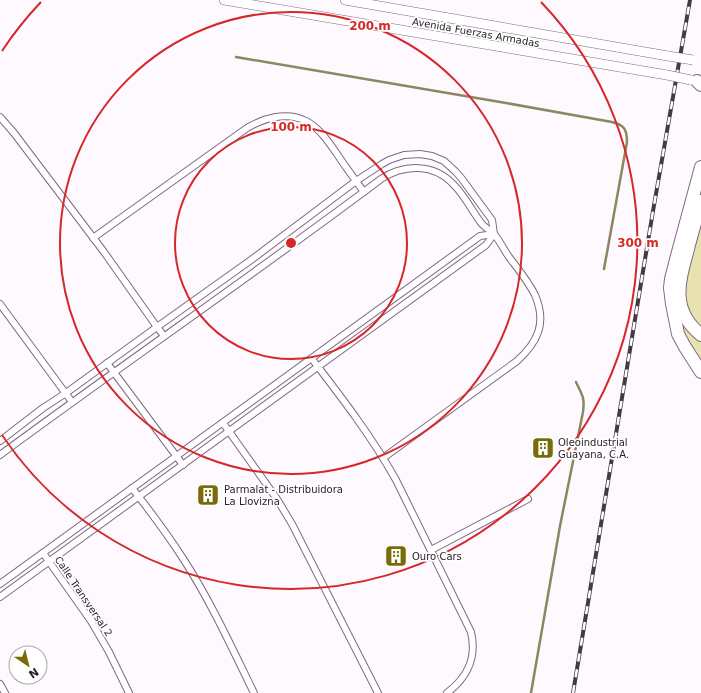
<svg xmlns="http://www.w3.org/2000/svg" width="701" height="693" viewBox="0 0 701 693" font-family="'DejaVu Sans',sans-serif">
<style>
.green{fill:#e8e2b1}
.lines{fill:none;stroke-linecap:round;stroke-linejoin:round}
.stream{stroke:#8e8660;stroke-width:2.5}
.street-casing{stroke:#7f6982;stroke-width:8}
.secondary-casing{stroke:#7f6982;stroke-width:10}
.highway-casing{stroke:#7f6982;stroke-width:14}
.street{stroke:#fff;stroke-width:6}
.secondary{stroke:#fff;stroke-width:9}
.highway{stroke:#fff;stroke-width:12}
.rail-casing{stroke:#433a44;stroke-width:4}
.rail{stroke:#fff;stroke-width:2.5;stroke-dasharray:8;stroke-linecap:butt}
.secondary-bridge-casing{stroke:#7f6982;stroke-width:10;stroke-linecap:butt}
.secondary-bridge{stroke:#fff;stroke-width:9}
.ring{fill:none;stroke:#d62828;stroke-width:2}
.labels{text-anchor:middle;stroke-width:3.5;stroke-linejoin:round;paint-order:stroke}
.street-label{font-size:10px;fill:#2a212b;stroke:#fff}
.poi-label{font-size:10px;fill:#2a212b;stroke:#fff;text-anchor:start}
.centre{fill:#d62828;stroke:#fff;stroke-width:2}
.ring-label{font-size:12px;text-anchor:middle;font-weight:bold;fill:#d62828;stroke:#fff;stroke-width:3.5;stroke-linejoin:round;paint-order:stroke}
</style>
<rect width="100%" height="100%" fill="#fef9ff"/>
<g class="green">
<path d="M 701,214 L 701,330 L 695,325 L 682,295 Z"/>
<path d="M 675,288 L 701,340 L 701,365 L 694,355 L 679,323 Z"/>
</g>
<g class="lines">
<g class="stream">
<path d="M 236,57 L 506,103 L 612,122 C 624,125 627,129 627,142 L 604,269"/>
<path d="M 531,693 L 560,526 L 583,412 C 585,397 582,395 576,382"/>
</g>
<g class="street-casing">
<g id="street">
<path d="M 0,117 L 14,133 L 104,252 L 157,327 L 164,336"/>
<path d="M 93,238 L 247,128 C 264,118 287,111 306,121 C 321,129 330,144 339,157 C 347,169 356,181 364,192"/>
<path d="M 0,304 L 72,402"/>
<path d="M 312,359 C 342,398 372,437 396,480 L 471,632 C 477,658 468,677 447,693"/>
<path d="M 107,363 L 183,465"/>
<path d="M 223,423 L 277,499 L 292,524 L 378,693"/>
<path d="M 0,441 L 43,408 L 66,393 L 157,327 L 251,260 L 356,181 L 382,164 L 389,160 L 404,155 L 420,154 L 432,156 L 444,161 L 456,172 L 462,179 L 492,220 L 494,234 L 486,245 L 0,597"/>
<path d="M 0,455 C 126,362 256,273 381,179 C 404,164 434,163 454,185 C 465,196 472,211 482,224 C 486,228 490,231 494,234 C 500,241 504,250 509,257 C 518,269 528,281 535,295 C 547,323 538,342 517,361 L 383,458"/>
<path d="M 132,488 C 150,511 168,535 184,560 C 211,602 232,648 254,693"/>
<path d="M 431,550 L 528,499"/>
<path d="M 43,553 L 91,621 L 109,652 L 129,693"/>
<path d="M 0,584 L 480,236 L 494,234"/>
<path d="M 0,684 L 5,693"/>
</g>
</g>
<g class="secondary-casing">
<g id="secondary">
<path d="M 224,0 L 667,75"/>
<path d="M 345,0 L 668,56"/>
</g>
</g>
<g class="highway-casing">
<g id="highway">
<path d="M 697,81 L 701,85"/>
<path d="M 701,167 L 678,252 L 671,279 L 670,288 L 672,304 L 678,334 L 685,347 L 701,372"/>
<path d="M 701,201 C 697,217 692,233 688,249 C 679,282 670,310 701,335"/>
</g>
</g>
<use href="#street" class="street"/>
<use href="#secondary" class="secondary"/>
<use href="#highway" class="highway"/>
<g class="rail-casing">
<path id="rail" d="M 573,693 L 653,211 L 690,0"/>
</g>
<use href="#rail" class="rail"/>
<g class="secondary-bridge-casing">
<g id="secondary-bridge">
<path d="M 668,56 L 693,60"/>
<path d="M 667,75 L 691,80"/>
</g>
</g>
<use href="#secondary-bridge" class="secondary-bridge"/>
</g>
<g class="ring">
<circle cx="291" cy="243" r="116"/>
<circle cx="291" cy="243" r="231"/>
<path d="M2 51A347 347 0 0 1 41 2M541 2A347 347 0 1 1 2 435"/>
</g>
<defs>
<g id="building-square" transform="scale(1.15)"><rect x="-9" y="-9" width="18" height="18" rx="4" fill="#776c07" stroke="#fff"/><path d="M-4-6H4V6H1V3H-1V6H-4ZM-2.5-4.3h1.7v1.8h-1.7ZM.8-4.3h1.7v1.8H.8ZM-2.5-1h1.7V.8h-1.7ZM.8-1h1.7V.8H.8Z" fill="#fff"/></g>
</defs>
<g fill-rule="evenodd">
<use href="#building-square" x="543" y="448"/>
<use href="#building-square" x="208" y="495"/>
<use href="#building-square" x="396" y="556"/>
</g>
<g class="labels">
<g class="street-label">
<text transform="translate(476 32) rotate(10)" y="4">Avenida Fuerzas Armadas</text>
<text transform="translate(84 596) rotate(56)" y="4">Calle Transversal 2</text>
</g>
<g class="poi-label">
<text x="558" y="446">Oleoindustrial<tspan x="558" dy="12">Guayana, C.A.</tspan></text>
<text x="224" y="493">Parmalat - Distribuidora<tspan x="224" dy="12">La Llovizna</tspan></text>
<text x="412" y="560">Ouro Cars</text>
</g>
</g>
<circle cx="291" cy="243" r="6" class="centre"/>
<g class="ring-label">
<text x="370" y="30">200 m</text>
<text x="291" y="131">100 m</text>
<text x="638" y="247">300 m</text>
</g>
<g transform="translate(28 665) rotate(145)"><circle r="19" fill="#ffffff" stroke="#aaa6aa"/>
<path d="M0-3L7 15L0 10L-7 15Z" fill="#776c07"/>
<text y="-6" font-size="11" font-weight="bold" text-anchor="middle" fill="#2a212b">N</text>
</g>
</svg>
